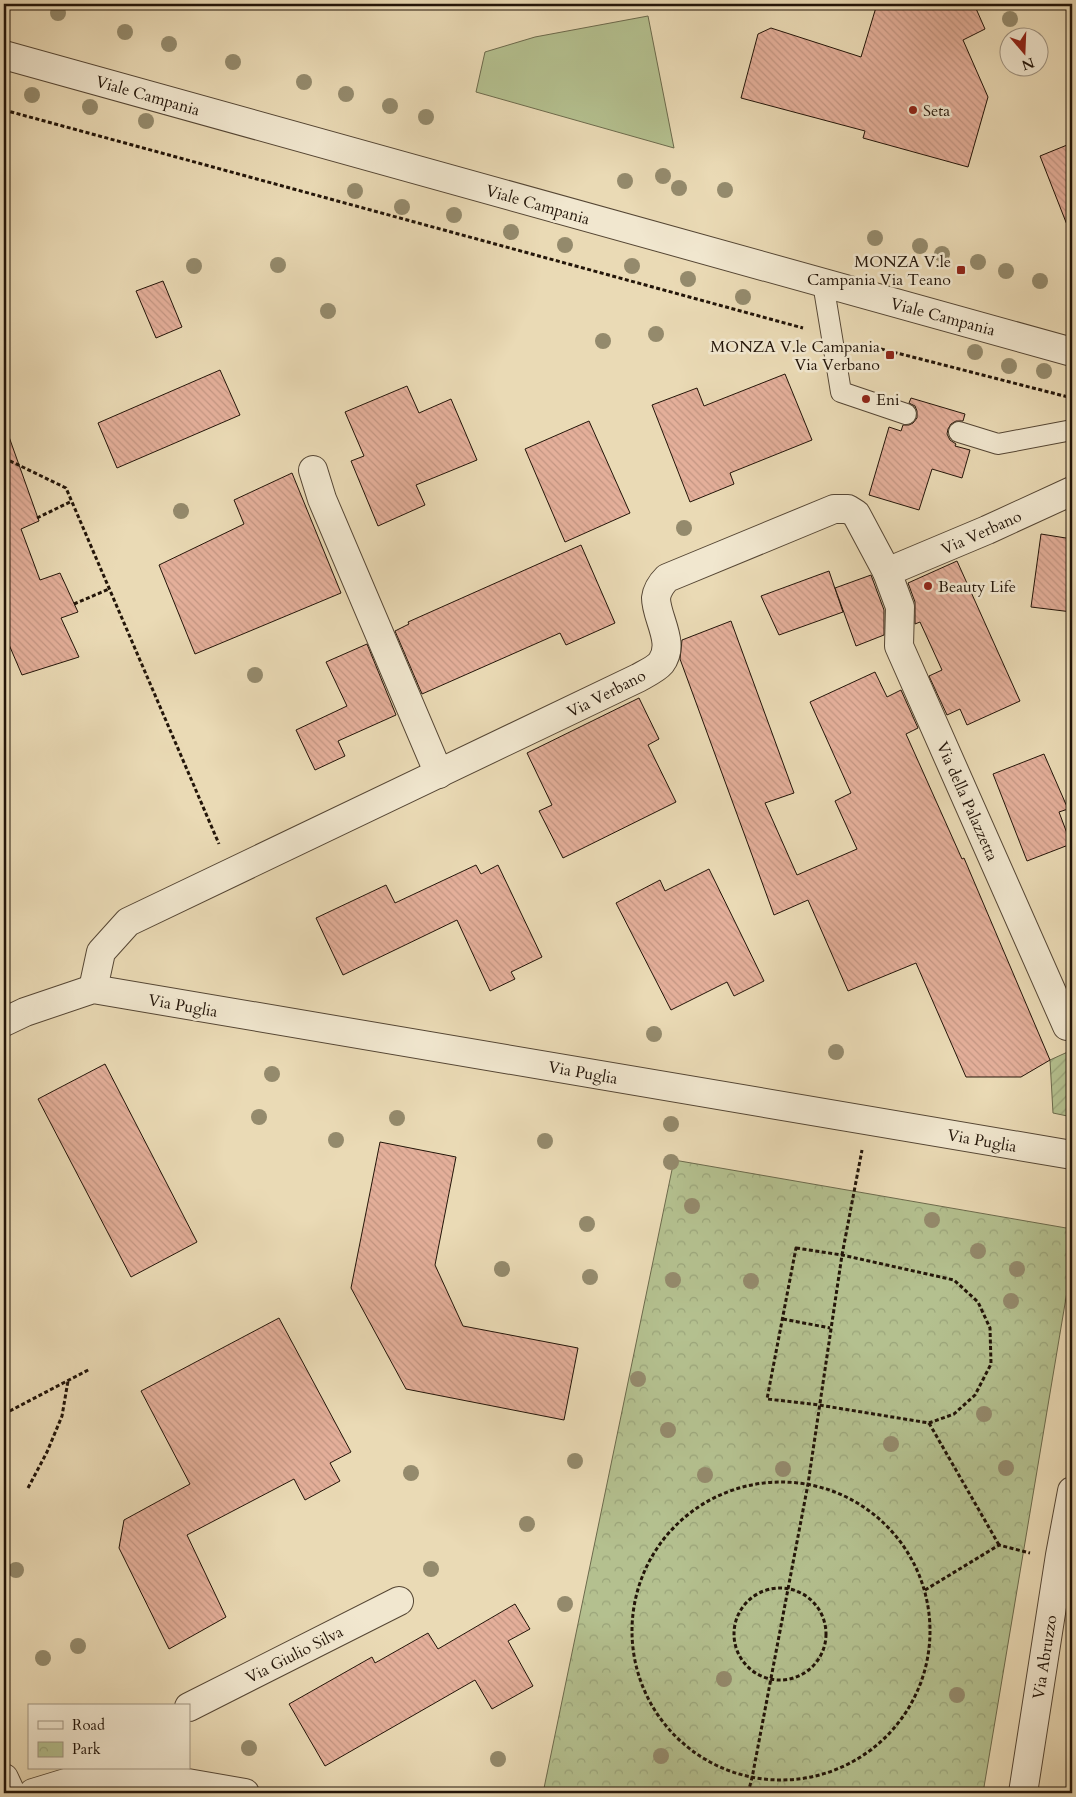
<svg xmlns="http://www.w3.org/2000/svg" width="1076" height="1797" viewBox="0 0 1076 1797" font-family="Cardo,serif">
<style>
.grass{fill:#b4c08f;stroke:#6c6a4c}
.park{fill:url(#park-crowns);stroke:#6c6a4c}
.garden{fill:url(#garden-furrows);stroke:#6c6a4c}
.building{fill:url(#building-back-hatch);stroke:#231509}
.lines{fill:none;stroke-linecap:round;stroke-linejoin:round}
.service-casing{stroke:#554634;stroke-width:22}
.minor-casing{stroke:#554634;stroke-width:30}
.tertiary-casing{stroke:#554634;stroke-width:30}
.path{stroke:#231509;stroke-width:3;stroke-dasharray:4 2.5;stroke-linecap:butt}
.service{stroke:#f1e7cf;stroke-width:20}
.minor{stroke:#f1e7cf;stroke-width:28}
.tertiary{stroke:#f1e7cf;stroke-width:28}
.tree{fill:#948a6c}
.poi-dot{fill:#8f2418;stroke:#f1e7cf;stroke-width:2}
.labels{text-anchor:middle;stroke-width:5;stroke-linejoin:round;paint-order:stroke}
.street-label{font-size:16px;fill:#231509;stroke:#f1e7cf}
.poi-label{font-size:16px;fill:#231509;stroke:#f1e7cf;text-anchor:start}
</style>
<defs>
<pattern id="park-crowns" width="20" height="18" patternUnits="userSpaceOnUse" patternTransform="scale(1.25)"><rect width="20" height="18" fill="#b4c08f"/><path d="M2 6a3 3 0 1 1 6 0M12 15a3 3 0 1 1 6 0" fill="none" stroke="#9aa47a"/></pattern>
<pattern id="garden-furrows" width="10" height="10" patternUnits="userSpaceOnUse" patternTransform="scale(1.25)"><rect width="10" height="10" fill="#b4c08f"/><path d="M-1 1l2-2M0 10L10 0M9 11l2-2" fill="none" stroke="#9aa47a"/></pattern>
<pattern id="building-back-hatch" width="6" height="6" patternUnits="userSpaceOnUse" patternTransform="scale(1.25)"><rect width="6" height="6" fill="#e4af9a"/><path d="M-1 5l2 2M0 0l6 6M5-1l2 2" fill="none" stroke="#c39683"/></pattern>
</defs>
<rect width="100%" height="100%" fill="#eadab5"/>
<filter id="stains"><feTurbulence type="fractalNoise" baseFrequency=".004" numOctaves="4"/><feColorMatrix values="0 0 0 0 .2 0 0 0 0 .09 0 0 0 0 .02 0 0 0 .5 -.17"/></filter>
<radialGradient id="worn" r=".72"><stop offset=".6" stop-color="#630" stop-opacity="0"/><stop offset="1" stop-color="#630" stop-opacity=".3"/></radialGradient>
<path class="grass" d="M 648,16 L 674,148 L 476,92 L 485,52 L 535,37 Z"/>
<path class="park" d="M 674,1160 L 1072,1229 L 1072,1262 L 983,1793 L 543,1793 Z"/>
<path class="garden" d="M 1072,1050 L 1072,1117 L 1053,1113 L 1050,1060 Z"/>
<g class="building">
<path d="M 877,4 L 974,4 L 985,29 L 963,40 L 988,97 L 968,167 L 863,138 L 865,131 L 741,98 L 758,34 L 771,28 L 861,57 Z"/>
<path d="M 1072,143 L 1072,234 L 1071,235 L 1040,156 Z"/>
<path d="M 163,281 L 182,327 L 156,338 L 136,291 Z"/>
<path d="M 220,370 L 240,415 L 117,468 L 98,423 Z"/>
<path d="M 785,374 L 812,440 L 730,473 L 734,484 L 690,502 L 652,405 L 697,388 L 704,406 Z"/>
<path d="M 407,386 L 419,413 L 451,399 L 477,460 L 416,485 L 425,505 L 378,526 L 351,461 L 364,456 L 345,412 Z"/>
<path d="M 911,398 L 965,414 L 963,421 L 956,421 L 951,424 L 948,429 L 947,434 L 950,440 L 956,444 L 955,446 L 970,450 L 962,478 L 932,469 L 919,510 L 869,495 L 889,427 L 901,431 L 903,425 L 909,425 L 913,423 L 917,418 L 917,411 L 915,406 L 909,403 Z"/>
<path d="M 589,421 L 630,513 L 565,542 L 525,449 Z"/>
<path d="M 8,434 L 39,521 L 21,529 L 40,580 L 60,573 L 78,612 L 61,618 L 79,657 L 22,675 L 4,633 L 4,435 Z"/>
<path d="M 292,473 L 341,593 L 195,654 L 159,565 L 244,524 L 234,500 Z"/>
<path d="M 1041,534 L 1072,539 L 1072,612 L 1031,607 Z"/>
<path d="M 581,545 L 615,623 L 566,645 L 560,633 L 422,694 L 395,631 L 409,624 L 408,622 Z"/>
<path d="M 957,561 L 1020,701 L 967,725 L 960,709 L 947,715 L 929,676 L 942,670 L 920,622 L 915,624 L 915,602 L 908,583 Z"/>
<path d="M 829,571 L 843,612 L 779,635 L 761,596 Z"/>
<path d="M 871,575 L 884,610 L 884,635 L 856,646 L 835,588 Z"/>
<path d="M 731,621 L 794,793 L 765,803 L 797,875 L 857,849 L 835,801 L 851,793 L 810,702 L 875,672 L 887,697 L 901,690 L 918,728 L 906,734 L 962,859 L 964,858 L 1050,1060 L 1021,1077 L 966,1077 L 916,963 L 848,991 L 808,900 L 774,915 L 680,659 L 682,640 Z"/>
<path d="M 367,644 L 396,715 L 338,741 L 345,756 L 315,770 L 296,730 L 347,706 L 326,662 Z"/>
<path d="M 639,698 L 659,739 L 648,745 L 676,802 L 563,858 L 539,811 L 552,805 L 527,753 Z"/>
<path d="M 1044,754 L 1068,809 L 1059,812 L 1071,844 L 1027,861 L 993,774 Z"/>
<path d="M 476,865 L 481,874 L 498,865 L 542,957 L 511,972 L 515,979 L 490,991 L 457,920 L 343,975 L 316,918 L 386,885 L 395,903 Z"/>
<path d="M 709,869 L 764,981 L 734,996 L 727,982 L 671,1010 L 616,903 L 660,880 L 665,891 Z"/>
<path d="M 105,1064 L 197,1242 L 131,1277 L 38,1099 Z"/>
<path d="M 380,1142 L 456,1157 L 435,1265 L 463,1326 L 578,1348 L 564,1420 L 406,1389 L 351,1288 Z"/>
<path d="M 279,1318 L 351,1452 L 330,1463 L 340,1481 L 305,1500 L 294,1479 L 187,1535 L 226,1617 L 169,1649 L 119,1548 L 124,1520 L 190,1484 L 141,1391 Z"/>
<path d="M 515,1604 L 530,1629 L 508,1641 L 533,1686 L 492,1709 L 475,1680 L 325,1766 L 289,1704 L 372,1657 L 375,1663 L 428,1633 L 438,1649 Z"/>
</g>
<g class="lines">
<g class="service-casing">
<g id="service">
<path d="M 823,283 L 841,392 L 906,414"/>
<path d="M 959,432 L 998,444 L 1072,430"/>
</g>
</g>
<g class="minor-casing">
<g id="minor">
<path d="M 313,470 L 322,499 L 439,774"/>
<path d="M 887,572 L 987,530 L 1072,491"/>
<path d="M 93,989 L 101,952 L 128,922 L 638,678 C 645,674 656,669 661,663 C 676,643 656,618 656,598 C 657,590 662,583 667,578 L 834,509 L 848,509 L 856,514 L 887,572 L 900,607 L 899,646 L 1067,1026"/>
<path d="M 4,1022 L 25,1012 L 93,989 L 1072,1155"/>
<path d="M 189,1707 L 399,1601"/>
<path d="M 4,1778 L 11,1793"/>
<path d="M 33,1793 L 69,1782 L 113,1773 L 153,1777 L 245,1793"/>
<path d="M 1023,1793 L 1060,1555 L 1072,1491"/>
</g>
</g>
<g class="tertiary-casing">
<path id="tertiary" d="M 4,55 L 1072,352"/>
</g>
<g class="path">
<path d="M 4,110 L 803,328"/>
<path d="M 862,344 L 1072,398"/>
<path d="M 4,458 L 66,488 L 219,844"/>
<path d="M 37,518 L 72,501"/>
<path d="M 74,604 L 109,589"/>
<path d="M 796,1248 L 842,1255 L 954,1280 L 978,1302 L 990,1328 L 991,1364 L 975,1395 L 954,1414 L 929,1423 L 819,1405 L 767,1399 Z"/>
<path d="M 783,1319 L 830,1328"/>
<path d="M 4,1414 L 90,1369"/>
<path d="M 929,1423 L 999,1545"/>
<circle cx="781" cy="1631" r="149"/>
<path d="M 28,1488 L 47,1452 L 62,1416 L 68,1381"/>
<circle cx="780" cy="1634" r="46"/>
<path d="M 925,1590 L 999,1545 L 1030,1553"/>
<path d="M 748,1793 L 752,1778 L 808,1484 L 842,1255 L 862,1150"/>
</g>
<use href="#service" class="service"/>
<use href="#minor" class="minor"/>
<use href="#tertiary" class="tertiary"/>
</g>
<g class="tree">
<circle cx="58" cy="13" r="8"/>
<circle cx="1010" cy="19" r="8"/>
<circle cx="125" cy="32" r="8"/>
<circle cx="169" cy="44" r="8"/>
<circle cx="233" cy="62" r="8"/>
<circle cx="304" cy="82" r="8"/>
<circle cx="346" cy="94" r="8"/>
<circle cx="32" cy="95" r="8"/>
<circle cx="390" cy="106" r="8"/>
<circle cx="90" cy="107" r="8"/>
<circle cx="426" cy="117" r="8"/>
<circle cx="146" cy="121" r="8"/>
<circle cx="663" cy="176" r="8"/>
<circle cx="625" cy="181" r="8"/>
<circle cx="679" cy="188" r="8"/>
<circle cx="725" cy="190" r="8"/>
<circle cx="355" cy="191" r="8"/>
<circle cx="402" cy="207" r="8"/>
<circle cx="454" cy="215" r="8"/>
<circle cx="511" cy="232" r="8"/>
<circle cx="875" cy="238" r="8"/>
<circle cx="565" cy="245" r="8"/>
<circle cx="920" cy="246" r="8"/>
<circle cx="942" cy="254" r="8"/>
<circle cx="978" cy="262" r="8"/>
<circle cx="278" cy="265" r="8"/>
<circle cx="194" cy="266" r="8"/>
<circle cx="632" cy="266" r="8"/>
<circle cx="1006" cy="271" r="8"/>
<circle cx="688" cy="279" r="8"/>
<circle cx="1040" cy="281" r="8"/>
<circle cx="743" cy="297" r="8"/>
<circle cx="328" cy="311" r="8"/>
<circle cx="656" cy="334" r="8"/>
<circle cx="603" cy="341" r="8"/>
<circle cx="975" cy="352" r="8"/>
<circle cx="1009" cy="366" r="8"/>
<circle cx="1044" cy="371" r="8"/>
<circle cx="181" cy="511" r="8"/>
<circle cx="684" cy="528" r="8"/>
<circle cx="255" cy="675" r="8"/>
<circle cx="654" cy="1034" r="8"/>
<circle cx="836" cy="1052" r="8"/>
<circle cx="272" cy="1074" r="8"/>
<circle cx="259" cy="1117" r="8"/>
<circle cx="397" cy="1118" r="8"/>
<circle cx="671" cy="1124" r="8"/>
<circle cx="336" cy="1140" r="8"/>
<circle cx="545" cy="1141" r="8"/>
<circle cx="671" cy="1162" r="8"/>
<circle cx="692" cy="1206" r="8"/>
<circle cx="932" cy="1220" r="8"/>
<circle cx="587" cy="1224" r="8"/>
<circle cx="978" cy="1251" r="8"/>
<circle cx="502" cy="1269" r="8"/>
<circle cx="1017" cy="1269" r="8"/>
<circle cx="590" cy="1277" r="8"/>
<circle cx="673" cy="1280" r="8"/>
<circle cx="751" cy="1281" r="8"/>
<circle cx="1011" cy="1301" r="8"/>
<circle cx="638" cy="1379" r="8"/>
<circle cx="984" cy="1414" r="8"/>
<circle cx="668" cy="1430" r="8"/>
<circle cx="891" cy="1444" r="8"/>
<circle cx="575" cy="1461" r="8"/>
<circle cx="1006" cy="1468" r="8"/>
<circle cx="783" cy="1469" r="8"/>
<circle cx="411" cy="1473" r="8"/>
<circle cx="705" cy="1475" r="8"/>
<circle cx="527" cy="1524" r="8"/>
<circle cx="431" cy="1569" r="8"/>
<circle cx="16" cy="1570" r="8"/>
<circle cx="565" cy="1604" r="8"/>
<circle cx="78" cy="1646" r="8"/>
<circle cx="43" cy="1658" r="8"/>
<circle cx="724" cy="1679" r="8"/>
<circle cx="957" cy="1695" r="8"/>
<circle cx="249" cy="1748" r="8"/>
<circle cx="661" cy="1756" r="8"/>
<circle cx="498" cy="1759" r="8"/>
</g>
<g class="poi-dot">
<circle cx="913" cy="110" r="5"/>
<rect x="956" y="265" width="10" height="10" rx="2.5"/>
<rect x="885" y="350" width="10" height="10" rx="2.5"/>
<circle cx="866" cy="399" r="5"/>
<circle cx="928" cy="586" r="5"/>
</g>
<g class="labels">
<g class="street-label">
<text transform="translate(148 95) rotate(16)" y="6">Viale Campania</text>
<text transform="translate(538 204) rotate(16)" y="6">Viale Campania</text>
<text transform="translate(943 316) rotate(15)" y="6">Viale Campania</text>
<text transform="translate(981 532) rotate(-24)" y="6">Via Verbano</text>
<text transform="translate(606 693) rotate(-27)" y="6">Via Verbano</text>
<text transform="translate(968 801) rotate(66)" y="6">Via della Palazzetta</text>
<text transform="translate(183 1005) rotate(10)" y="6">Via Puglia</text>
<text transform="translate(583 1072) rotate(10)" y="6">Via Puglia</text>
<text transform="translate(982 1140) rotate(10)" y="6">Via Puglia</text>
<text transform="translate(294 1654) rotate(-27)" y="6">Via Giulio Silva</text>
<text transform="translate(1044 1657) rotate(-81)" y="6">Via Abruzzo</text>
</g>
<g class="poi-label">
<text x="923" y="116">Seta</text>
<text x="951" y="267" text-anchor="end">MONZA V.le<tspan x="951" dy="18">Campania Via Teano</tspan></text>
<text x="880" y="352" text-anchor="end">MONZA V.le Campania<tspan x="880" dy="18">Via Verbano</tspan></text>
<text x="876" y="405">Eni</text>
<text x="938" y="592">Beauty Life</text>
</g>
</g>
<rect width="1076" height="1797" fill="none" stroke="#eadab5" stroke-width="20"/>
<rect x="5" y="5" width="1066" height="1787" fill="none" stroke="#231509" stroke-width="2.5"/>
<rect x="10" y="10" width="1056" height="1777" fill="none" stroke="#231509"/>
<rect x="28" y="1704" width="162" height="65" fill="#f1e7cf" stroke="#9f9380"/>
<rect x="38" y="1721" width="25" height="8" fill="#f1e7cf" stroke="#9f9380"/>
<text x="72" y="1730" font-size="15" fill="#231509">Road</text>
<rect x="38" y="1742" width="25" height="15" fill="url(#park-crowns)" stroke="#9f9380"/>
<text x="72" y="1754" font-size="15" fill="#231509">Park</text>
<g transform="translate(1024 52) rotate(161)"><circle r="24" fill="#f1e7cf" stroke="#9f9380"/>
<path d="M0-4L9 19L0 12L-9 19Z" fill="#8f2418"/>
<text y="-8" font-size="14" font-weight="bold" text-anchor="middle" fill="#231509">N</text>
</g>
<rect width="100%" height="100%" filter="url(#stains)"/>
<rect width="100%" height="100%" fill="url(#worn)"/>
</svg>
